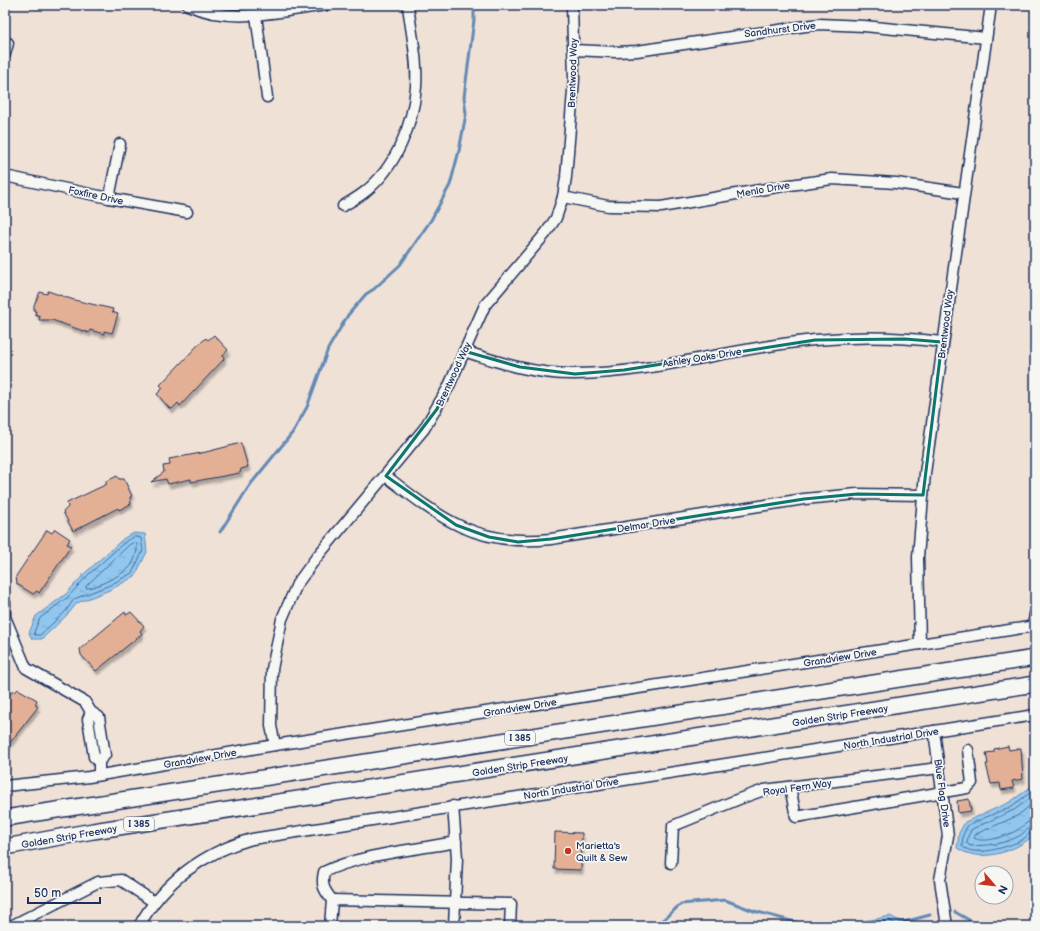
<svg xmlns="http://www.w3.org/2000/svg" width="1040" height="931" viewBox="0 0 1040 931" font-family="'Balsamiq Sans',sans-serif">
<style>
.water{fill:url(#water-ripples);stroke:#628ab5}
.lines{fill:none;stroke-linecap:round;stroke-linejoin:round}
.shore{stroke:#4a6c98;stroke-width:1}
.stream{stroke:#628ab5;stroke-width:3}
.building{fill:#e3b095;stroke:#1b2f5e;filter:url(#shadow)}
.minor-casing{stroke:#1b2f5e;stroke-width:13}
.highway-casing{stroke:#1b2f5e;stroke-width:18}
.minor{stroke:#f6f6f2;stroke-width:10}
.highway{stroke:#f6f6f2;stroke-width:15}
.marked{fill:none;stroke:#0f766e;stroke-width:3;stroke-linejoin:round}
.poi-dot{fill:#c8321e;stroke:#f6f6f2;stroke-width:1.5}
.labels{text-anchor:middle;stroke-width:3.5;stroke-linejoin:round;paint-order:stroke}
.shield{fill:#f6f6f2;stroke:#5d6b8a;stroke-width:1}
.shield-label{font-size:9px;font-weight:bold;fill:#1b2f5e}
.street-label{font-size:10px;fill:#1b2f5e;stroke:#f6f6f2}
.poi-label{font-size:10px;fill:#1b2f5e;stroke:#f6f6f2;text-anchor:start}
</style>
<defs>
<pattern id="water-ripples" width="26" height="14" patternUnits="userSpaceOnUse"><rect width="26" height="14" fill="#91c7ef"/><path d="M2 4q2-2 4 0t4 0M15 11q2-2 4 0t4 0" fill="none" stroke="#7cabcf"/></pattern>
<filter id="shadow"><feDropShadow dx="2" dy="4" stdDeviation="1" flood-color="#0004"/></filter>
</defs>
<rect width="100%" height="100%" fill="#f0e1d6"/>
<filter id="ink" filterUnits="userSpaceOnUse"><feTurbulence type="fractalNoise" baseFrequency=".025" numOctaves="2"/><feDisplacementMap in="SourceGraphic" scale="8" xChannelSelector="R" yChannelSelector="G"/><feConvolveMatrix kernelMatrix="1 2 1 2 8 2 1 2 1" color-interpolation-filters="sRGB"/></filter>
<g filter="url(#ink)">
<g class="water">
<path d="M 134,533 L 145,534 L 147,552 L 135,576 L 112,589 L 77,603 L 69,613 L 42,639 L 32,639 L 29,633 L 36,616 L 66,594 L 86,572 L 124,538 Z"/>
<path d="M 1035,784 L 1035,834 C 1016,852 980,864 957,848 L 959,833 L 965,822 L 1010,802 Z"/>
<path d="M 890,916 L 904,923 L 902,926 L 819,926 L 822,921 L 846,925 Z"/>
</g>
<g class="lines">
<g class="shore">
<path d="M 135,537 L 141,538 L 143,551 L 132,573 L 110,585 L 74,599 L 66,611 L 40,635 L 35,635 L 34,632 L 40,618 L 68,597 L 88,575 L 126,541 Z"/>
<path d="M 135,542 L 137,544 C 138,551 134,564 128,569 C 120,575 95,589 86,588 L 86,586 L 129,545 Z"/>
<path d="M 1035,789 L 1012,806 L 968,825 L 963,835 L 962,846 C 974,858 1008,847 1022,840 C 1027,837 1029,832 1035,831"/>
<path d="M 1035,795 L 1014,810 L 972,829 L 968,836 L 967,843 L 970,846 C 989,845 1002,845 1019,836 C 1025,833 1027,827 1035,826"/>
<path d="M 1035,802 L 1017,816 L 976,834 L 974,838 C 985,844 1005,836 1016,831 C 1023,827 1026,821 1035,820"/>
<path d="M 860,926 L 889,920 L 899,926"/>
</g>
<g class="stream">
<path d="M 220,532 L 250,485 L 293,432 L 307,407 L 328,349 L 348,315 L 366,294 L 374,289 L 400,265 L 431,220 L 450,185 L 459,151 L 466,114 L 464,97 L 474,20 L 474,5"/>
<path d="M 955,912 L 976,924"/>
<path d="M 900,923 L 930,915"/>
<path d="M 656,926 L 681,904 L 725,900 L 754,911 L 810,926"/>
</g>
</g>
<g class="building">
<path d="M 48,291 L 74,300 L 113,309 L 112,312 L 118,314 L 112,333 L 104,331 L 104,334 L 90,330 L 89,333 L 52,320 L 39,320 L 40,316 L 35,314 L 36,311 L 34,311 L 34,305 L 40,292 L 47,294 Z"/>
<path d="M 214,335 L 228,350 L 223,355 L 224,359 L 180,406 L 178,403 L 172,409 L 169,408 L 157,394 L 163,388 L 160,385 L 197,346 L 206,338 L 208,340 Z"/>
<path d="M 241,443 L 248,467 L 241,469 L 240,473 L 191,482 L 191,479 L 168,484 L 166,479 L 151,482 L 164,472 L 163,466 L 170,465 L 169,459 L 206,452 Z"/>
<path d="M 117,476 L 119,479 L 124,479 L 132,496 L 130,497 L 131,504 L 119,510 L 118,508 L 73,531 L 63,512 L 68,507 L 67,503 L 107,484 L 105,482 Z"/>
<path d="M 55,529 L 70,539 L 67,544 L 71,546 L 39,593 L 37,591 L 33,594 L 17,584 L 16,576 L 47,530 L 52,533 Z"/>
<path d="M 125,612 L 126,615 L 131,612 L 144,626 L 140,631 L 142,634 L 96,671 L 81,655 L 80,649 Z"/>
<path d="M 18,689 L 37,700 L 35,705 L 38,707 L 5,749 L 5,701 L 13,690 L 15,692 Z"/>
<path d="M 1008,746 L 1009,750 L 1021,748 L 1023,779 L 1012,781 L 1014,788 L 1001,790 L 1000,783 L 991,784 L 986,764 L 988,764 L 986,753 L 994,752 L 994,749 Z"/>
<path d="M 969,799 L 971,811 L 958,813 L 957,801 Z"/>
<path d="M 555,832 L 582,833 L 581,870 L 554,869 Z"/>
</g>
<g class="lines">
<g class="minor-casing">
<g id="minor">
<path d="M 188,5 C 232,25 281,11 326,5"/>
<path d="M 256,15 L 267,97"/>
<path d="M 574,50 L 616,52 L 637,51 L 819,24 L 864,26 L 986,38"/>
<path d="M 5,54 L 8,43"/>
<path d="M 5,176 L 109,198 L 187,212"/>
<path d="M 563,197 L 608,206 L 661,207 L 783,186 L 832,179 L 896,183 L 963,193"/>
<path d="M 109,198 L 120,144"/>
<path d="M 343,206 C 351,201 359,197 366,191 C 396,167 413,124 416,87 C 418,60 411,32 408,5"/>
<path d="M 464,351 C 500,363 538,375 576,374 C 657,373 735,347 815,340 C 857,336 901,337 942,342"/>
<path d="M 386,476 C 441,519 477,547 551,539 L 804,499 L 857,494 L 923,495"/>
<path d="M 5,603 L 5,614"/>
<path d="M 5,617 L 26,668 L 85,702 L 91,712 L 99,717 L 105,755 L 99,761 L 99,775"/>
<path d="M 1033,626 L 1035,614"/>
<path d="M 920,644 L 918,557 L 925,473 L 991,5"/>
<path d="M 91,712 L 88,719 L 94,757 L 99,761"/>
<path d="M 934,731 L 948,836 L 940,880 L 947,926"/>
<path d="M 275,745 L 271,726 L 272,669 L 282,619 L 297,584 L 316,558 L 424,429 L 448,388 L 485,305 L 546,233 L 556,218 L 563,197 L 566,177 L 574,79 L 572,5"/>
<path d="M 5,786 L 89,777 L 275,745 L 1035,626"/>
<path d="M 790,787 L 796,817 L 967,788 L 972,783 L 968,750"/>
<path d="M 453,806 L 457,858 L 454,926"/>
<path d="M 671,863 L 673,826 L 739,799 L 764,790 L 939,768"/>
<path d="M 332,900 C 324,890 321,885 324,872 C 356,855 419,849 456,842"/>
<path d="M 11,926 L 98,882 L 121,880 L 154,902"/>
<path d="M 139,926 C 163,882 204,852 252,839 L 1035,715"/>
<path d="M 330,926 L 332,900 L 511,904 L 510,926"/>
</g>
</g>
<g class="highway-casing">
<g id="highway">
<path d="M 5,818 L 1035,658"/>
<path d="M 5,847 L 93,831 L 1035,684"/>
</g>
</g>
<use href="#minor" class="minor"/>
<use href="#highway" class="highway"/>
</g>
</g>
<path class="marked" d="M 905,339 L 942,342 L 923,495 L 857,494 L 804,499 L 551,539 L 518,542 L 489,537 L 456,525 L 386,476 L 437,409 L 464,351 L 520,367 L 575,374 L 624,370 L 815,340 Z"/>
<circle class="poi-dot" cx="568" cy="851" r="4"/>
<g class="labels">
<g class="shield">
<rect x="505" y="731" width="30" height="14" rx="3"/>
<rect x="124" y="817" width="30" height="14" rx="3"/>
</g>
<g class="shield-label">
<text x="520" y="741">I 385</text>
<text x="139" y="827">I 385</text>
</g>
<g class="street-label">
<text transform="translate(780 29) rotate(-7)" y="4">Sandhurst Drive</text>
<text transform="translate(572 73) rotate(-88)" y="4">Brentwood Way</text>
<text transform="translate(763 189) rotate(-10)" y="4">Menlo Drive</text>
<text transform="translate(96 195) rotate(12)" y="4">Foxfire Drive</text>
<text transform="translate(945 324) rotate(-83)" y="4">Brentwood Way</text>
<text transform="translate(702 357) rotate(-9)" y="4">Ashley Oaks Drive</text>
<text transform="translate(453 374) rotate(-65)" y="4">Brentwood Way</text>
<text transform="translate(646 524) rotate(-9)" y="4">Delmar Drive</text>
<text transform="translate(840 657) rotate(-9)" y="4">Grandview Drive</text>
<text transform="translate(520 707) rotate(-9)" y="4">Grandview Drive</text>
<text transform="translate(840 715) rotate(-9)" y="4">Golden Strip Freeway</text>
<text transform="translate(891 738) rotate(-9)" y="4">North Industrial Drive</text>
<text transform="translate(200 758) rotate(-10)" y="4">Grandview Drive</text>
<text transform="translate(520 765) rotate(-9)" y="4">Golden Strip Freeway</text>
<text transform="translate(797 787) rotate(-8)" y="4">Royal Fern Way</text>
<text transform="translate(571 788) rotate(-9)" y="4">North Industrial Drive</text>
<text transform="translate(943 793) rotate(82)" y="4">Blue Flag Drive</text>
<text transform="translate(69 836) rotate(-10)" y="4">Golden Strip Freeway</text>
</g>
<g class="poi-label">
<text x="576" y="849">Marietta's<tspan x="576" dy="12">Quilt &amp; Sew</tspan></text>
</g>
</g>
<rect width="1040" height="931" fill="none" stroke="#f6f6f2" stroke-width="20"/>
<rect x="10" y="10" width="1020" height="911" fill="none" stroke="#1b2f5e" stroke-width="1.5" filter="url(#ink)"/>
<g transform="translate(994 885) rotate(118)"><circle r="19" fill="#f6f6f2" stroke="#9ea6b7"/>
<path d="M0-3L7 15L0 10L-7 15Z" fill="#c8321e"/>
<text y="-6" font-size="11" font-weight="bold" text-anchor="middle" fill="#1b2f5e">N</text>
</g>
<path d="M28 897v6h72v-6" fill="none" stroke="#1b2f5e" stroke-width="2"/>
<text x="34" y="897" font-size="12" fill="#1b2f5e" stroke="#f6f6f2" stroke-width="3" paint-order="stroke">50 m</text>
</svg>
